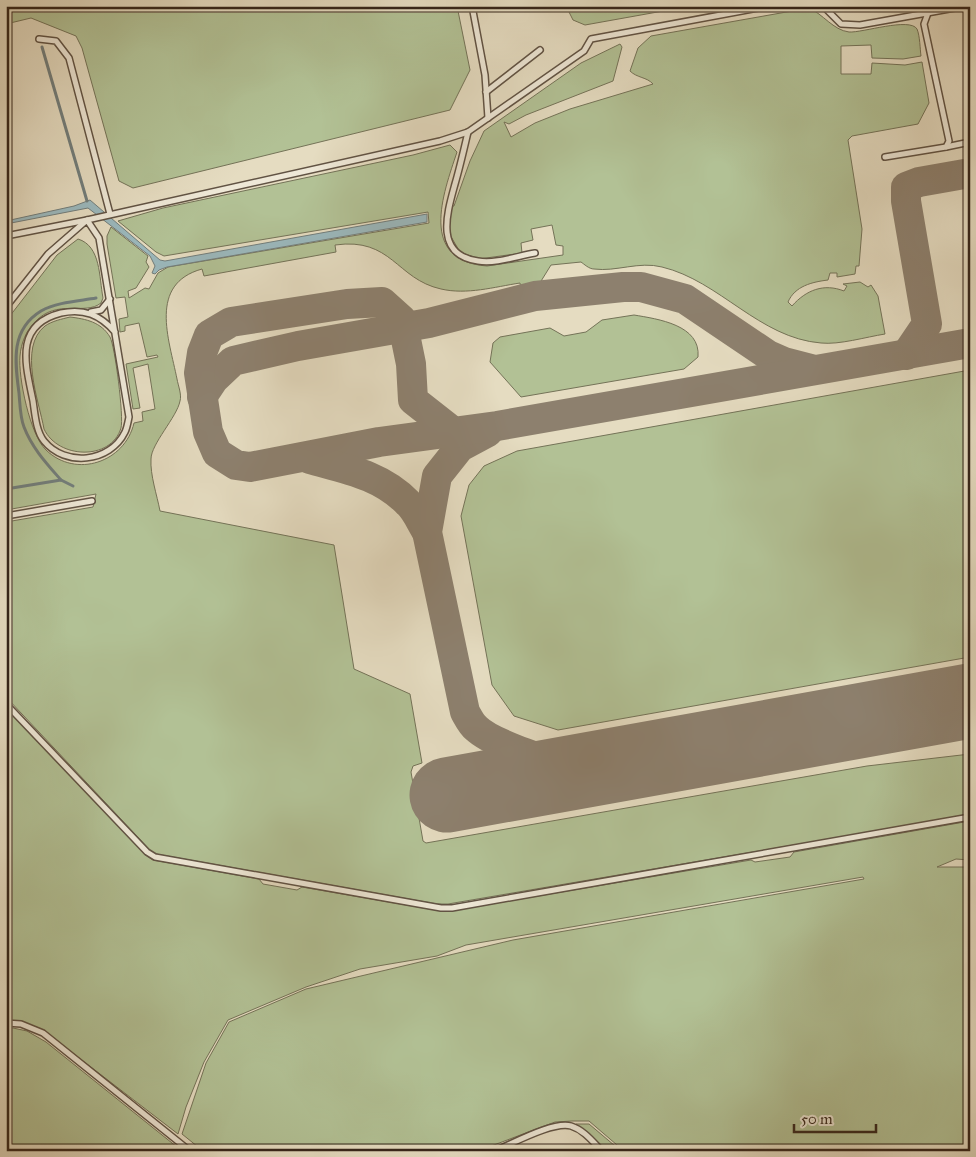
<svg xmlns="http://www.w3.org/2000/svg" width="976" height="1157" viewBox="0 0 976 1157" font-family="'IM FELL Great Primer',serif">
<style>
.green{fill:#b2c195;stroke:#747358}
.water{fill:#9bb9be;stroke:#727e7c}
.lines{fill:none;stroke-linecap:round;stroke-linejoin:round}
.stream{stroke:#727e7c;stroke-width:3}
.taxiway{stroke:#8d806e;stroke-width:30}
.runway{stroke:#8d806e;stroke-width:75}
.lane-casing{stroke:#615344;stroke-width:8}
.lane{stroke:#eee8d7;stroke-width:5}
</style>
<rect width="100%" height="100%" fill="#e5dcc1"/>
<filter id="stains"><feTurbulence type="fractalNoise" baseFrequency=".004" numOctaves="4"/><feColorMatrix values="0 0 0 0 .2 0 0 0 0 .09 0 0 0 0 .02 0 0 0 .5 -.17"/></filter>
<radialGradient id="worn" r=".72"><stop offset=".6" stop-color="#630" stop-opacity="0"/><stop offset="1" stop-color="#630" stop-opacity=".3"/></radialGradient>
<g class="green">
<path d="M 6,6 L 457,6 L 470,70 L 450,110 L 133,188 L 119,181 L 82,48 L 76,36 L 31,18 L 6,24 Z"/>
<path d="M 566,6 L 691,6 L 585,25 L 573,20 Z"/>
<path d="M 809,8 C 823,14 833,30 849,32 C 862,33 910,17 917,29 C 920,36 920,49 921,56 L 903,59 L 872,58 L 871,45 L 841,46 L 841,74 L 871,74 L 872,63 L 905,65 L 922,62 L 929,103 L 918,124 L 852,136 L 848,140 L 862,229 L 859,266 L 856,266 L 855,274 L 837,277 L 837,273 L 830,273 L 828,280 C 812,282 795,286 788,302 L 792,306 C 806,290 824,283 844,291 L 847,286 L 843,284 L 860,282 L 868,287 L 871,285 L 878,296 L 885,334 C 866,337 839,345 821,343 C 759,338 720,281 662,267 C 639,261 616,272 594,269 C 589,269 584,264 581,262 L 551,265 L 538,286 L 521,289 L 520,283 C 494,287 467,295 441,289 C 396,279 392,237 335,245 L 336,252 L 204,276 L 202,269 C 148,284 169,339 177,379 C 178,385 182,395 180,401 C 177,417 151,444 151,459 C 150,475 157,495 160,511 L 334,545 L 354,669 L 410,694 L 422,763 L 413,766 L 411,772 L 423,841 L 426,843 L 867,766 L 970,754 L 970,815 L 448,904 L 437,904 L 156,854 L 151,851 L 6,697 L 6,522 L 93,507 L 96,494 L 6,510 L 6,321 L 57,255 L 78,239 C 101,246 99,277 103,298 L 101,303 C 85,316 57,298 35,322 C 26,331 21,343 20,356 C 18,377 30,435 46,450 C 76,479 125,462 134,423 L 143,421 L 142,412 L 155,409 L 148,364 L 133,368 L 140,408 L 133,409 L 126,364 L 158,357 L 157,355 L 147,357 L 139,323 L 125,326 L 125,331 L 120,332 L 119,319 L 128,317 L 125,297 L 116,298 L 107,244 L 107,236 L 111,227 L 148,256 L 146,262 L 149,267 L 136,288 L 128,291 L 129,298 L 145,288 L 149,289 L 158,273 L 168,267 L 429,223 L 428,212 L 164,256 L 156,252 L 118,221 L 163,208 L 413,155 L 450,145 L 457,152 C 443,194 418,261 487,266 L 563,255 L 563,246 L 556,245 L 552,225 L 531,229 L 533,240 L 521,243 L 522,253 L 479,259 L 460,252 L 450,235 L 448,225 L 452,206 L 454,206 L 470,161 L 484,131 L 581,63 L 620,44 L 622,47 L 613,81 L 526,115 L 509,124 L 504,122 L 511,137 L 535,123 L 570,109 L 653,84 C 647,77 637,78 630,71 L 638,48 L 651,36 Z"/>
<path d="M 634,315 C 658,319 701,325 698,357 L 684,369 L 521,397 L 490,362 L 493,343 L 500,337 L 550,328 L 564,336 L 586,332 L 602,320 Z"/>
<path d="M 70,317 C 86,319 101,322 110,337 C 115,346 124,417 121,428 C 111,461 58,459 44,429 C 39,401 18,347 45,326 C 52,321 62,319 70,317 Z"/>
<path d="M 970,370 L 970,657 L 558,730 L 514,716 L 492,685 L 461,516 L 469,485 L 484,466 L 517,451 Z"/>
<path d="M 6,706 L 147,856 L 153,860 L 259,879 L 263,884 L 297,890 L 302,887 L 441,911 L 449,911 L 751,860 L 755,862 L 790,857 L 794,852 L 970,821 L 970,860 L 956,859 L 937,867 L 970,867 L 970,1151 L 624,1151 L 589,1121 L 572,1121 L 555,1122 L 478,1151 L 203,1151 L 182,1134 L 206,1063 L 229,1022 L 306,989 L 513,940 L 864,879 L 863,877 L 466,945 L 437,956 L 360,969 L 306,987 L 228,1020 L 204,1062 L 186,1107 L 178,1134 L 44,1031 L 18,1021 L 6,1020 Z"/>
<path d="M 13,1028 L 27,1031 L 46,1042 L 182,1151 L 6,1151 L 6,1029 Z"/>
<path d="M 576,1124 L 589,1124 L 621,1151 L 607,1151 Z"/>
</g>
<path class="water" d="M 90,200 L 160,260 L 165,261 L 427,214 L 427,222 L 167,267 L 159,270 L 155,274 L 152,273 L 155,266 L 150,256 L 88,208 L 6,224 L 6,221 L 74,206 Z"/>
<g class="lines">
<g class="stream">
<path d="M 42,47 L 87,201"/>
<path d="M 61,480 C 47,464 32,448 24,427 C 20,417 20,404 19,393 C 15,362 10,330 41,311 C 57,302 79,301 96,298"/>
<path d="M 6,489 L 61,480 L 73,486"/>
</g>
<g class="taxiway">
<path d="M 906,355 L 927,324 L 906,201 L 906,187 L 919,182 L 970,173"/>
<path d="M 202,397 L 214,379 L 233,361 L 298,346 L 429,323 L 535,296 L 623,287 L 641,287 L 685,299 L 768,355 L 784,362 L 811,369"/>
<path d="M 488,432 L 460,447 L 437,476 L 427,532 L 465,712 C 468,717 471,724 476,728 C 492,744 555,764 579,771"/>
<path d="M 455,433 L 413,400 L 411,364 L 402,320 L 382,302 L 347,304 L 231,322 L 209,335 L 202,353 L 199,373 L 208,432 L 217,453 L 236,465 L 250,467 L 379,442 L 497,426 L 970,343"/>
<path d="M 310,459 C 346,469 381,475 408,503 C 416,510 421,523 427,532"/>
</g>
<path class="runway" d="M 447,795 L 970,701"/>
<g class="lane-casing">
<g id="lane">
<path d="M 472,6 L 485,75 L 488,118"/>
<path d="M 823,6 L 841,24 L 860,25 L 966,6"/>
<path d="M 39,39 L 56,41 L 69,58 L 110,214"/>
<path d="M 486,92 L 540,50"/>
<path d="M 468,132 C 464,149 460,167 455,184 C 447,213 434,255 478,261 C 496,264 517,256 535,253"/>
<path d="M 946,147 L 970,142"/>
<path d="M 885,157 L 946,147 L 949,141 L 924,24 L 928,13"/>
<path d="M 6,236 L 87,220 L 440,141 L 468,132 L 584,51 L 591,39 L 769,6"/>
<path d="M 6,307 L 48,254 L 87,220 L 99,238 L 129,417 C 128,422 127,428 125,432 C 110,463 65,467 44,441 C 36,431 35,414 33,401 C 26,366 13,325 61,313 C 84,308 100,315 115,332"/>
<path d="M 91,312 L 101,310 L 110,299"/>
<path d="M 6,516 L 92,501"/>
<path d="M 6,704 L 147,852 L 155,857 L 441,908 L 452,908 L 970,817"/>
<path d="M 6,1023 L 21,1024 L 43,1033 L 190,1151"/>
<path d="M 494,1151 C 512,1144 553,1121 571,1126 C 584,1130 593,1142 602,1151"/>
</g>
</g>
<use href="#lane" class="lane"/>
</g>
<rect width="976" height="1157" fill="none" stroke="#e5dcc1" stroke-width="25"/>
<rect x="8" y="8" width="961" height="1142" fill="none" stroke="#35251a" stroke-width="2.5"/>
<rect x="12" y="12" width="951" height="1132" fill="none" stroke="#35251a"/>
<path d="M794 1124v8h82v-8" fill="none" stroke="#35251a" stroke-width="2.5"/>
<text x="801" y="1124" font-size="15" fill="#35251a" stroke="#eee8d7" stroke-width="4" paint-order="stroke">50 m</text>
<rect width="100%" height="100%" filter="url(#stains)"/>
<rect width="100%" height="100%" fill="url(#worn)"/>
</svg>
